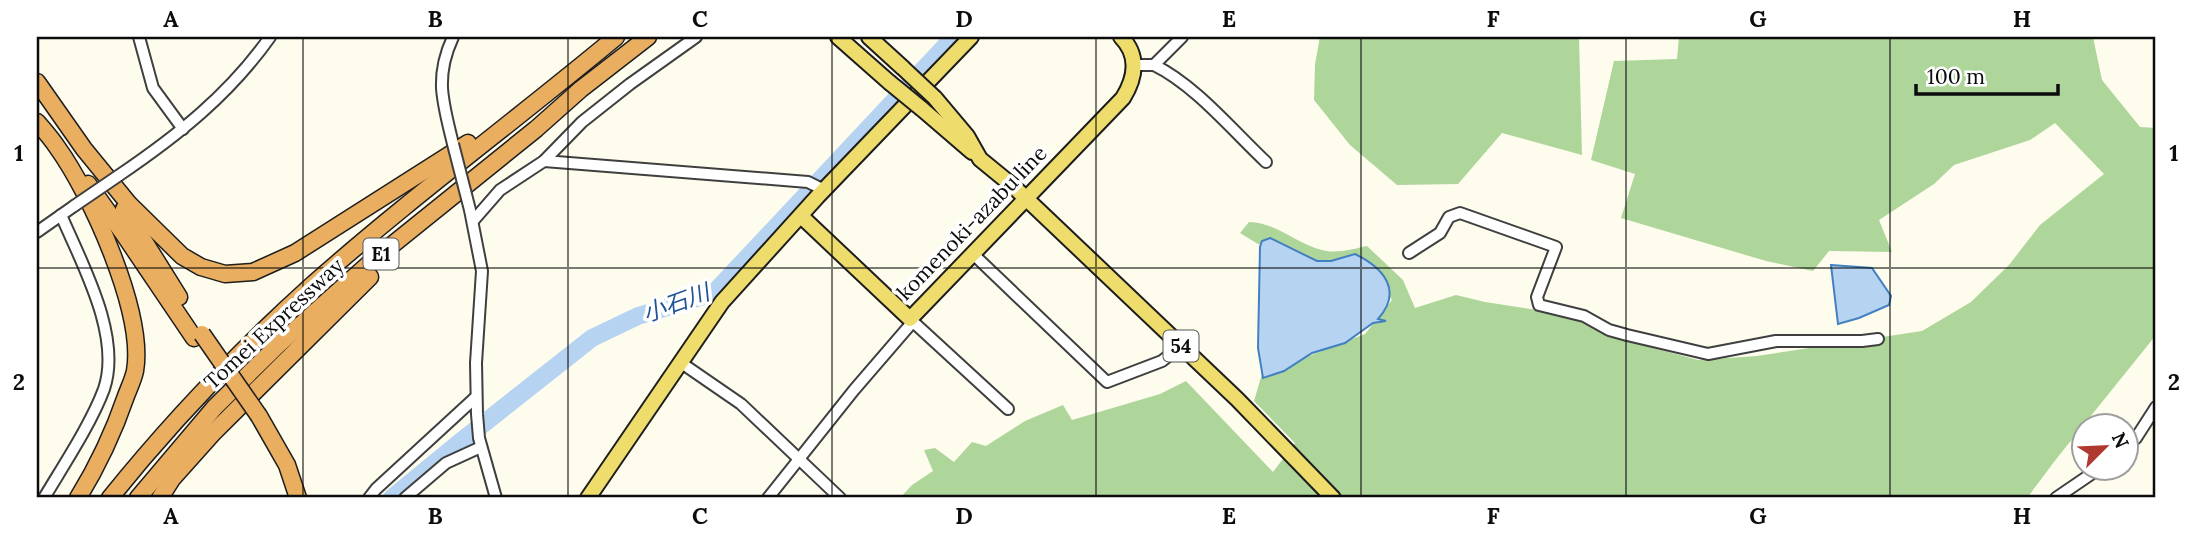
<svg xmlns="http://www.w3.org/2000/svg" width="2193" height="535" viewBox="0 0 2193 535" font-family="Lora,'Noto Sans JP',serif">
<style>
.forest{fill:#aed59a}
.water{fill:#b6d4f1;stroke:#4280c2;stroke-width:2}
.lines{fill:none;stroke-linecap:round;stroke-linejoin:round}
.river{stroke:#b6d4f1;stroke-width:18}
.minor-casing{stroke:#3f3f3f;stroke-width:14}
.major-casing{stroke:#1d1d1d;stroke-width:18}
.highway-casing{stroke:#1d1d1d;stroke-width:19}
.minor{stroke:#fff;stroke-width:10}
.major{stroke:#eedd6d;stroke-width:14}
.highway{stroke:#e9ae60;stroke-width:16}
.minor-bridge-casing{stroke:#3f3f3f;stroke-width:14;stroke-linecap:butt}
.major-bridge-casing{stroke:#1d1d1d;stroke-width:18;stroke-linecap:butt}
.highway-bridge-casing{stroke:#1d1d1d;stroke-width:19;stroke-linecap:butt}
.minor-bridge{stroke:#fff;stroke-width:10}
.major-bridge{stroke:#eedd6d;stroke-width:14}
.highway-bridge{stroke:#e9ae60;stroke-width:16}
.grid{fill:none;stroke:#0c0c0c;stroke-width:2;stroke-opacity:0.55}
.labels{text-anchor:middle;stroke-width:7;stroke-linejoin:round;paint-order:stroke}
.shield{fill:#fff;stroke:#555;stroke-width:2}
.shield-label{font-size:19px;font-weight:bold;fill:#0c0c0c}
.street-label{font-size:21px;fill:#0c0c0c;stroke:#fff}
.water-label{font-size:23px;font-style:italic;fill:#205494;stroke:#fff}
.neatline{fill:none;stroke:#0c0c0c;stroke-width:2.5}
.grid-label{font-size:23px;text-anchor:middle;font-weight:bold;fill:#0c0c0c}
</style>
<rect width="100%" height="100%" fill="#fefced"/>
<g class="forest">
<path d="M 1320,37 L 1579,37 L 1582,155 L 1502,133 L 1458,184 L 1397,185 L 1350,145 L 1314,100 L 1315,64 Z"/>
<path d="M 1679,37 L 2093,37 L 2102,80 L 2140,127 L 2156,128 L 2156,335 L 2057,458 L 2027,498 L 900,498 L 912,485 L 933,471 L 924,450 L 935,448 L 954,462 L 972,442 L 986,446 L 1025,421 L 1063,405 L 1072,420 L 1160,394 L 1186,381 L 1273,472 L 1295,443 L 1254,401 L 1262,374 L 1365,334 L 1392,300 L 1376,275 L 1291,259 L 1273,245 L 1258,244 L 1240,233 L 1249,222 C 1278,223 1296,244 1322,250 C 1337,254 1353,249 1367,246 L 1403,280 L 1415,308 L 1456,295 L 1485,302 L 1582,317 L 1606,335 L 1698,360 L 1757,356 L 1922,331 L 1971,302 L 2009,265 L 2040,225 L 2104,174 L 2055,123 L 2030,140 L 1954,165 L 1934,184 L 1879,220 L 1892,252 L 1829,251 L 1813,271 L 1766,261 L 1621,218 L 1635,174 L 1591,160 L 1614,61 L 1677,59 Z"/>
</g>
<g class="water">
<path d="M 1270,238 L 1317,261 L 1331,261 L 1355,254 C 1384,268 1403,291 1378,319 L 1386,321 L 1373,323 L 1345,343 L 1312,353 L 1284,371 L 1263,378 L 1258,348 L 1260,247 L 1262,241 Z"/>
<path d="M 1831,265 L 1872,268 L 1891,296 L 1889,305 L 1859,318 L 1838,324 Z"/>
</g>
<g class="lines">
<path class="river" d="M 392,498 L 459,443 L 592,338 L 638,316 L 714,293 L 954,37"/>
<g class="minor-casing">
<g id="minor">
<path d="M 139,37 L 153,88 L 183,129"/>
<path d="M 1135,65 L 1154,65 L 1182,37"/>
<path d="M 1154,65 C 1195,85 1232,130 1266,162"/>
<path d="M 453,144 C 443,102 434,78 453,37"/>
<path d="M 544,161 L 808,182 L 824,190"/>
<path d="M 118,176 C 177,136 229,95 270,37"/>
<path d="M 470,210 L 482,271 L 476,363 L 477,414 L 479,438 L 496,498"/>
<path d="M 473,221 L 500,190 L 544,161 L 582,122 L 630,84 L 696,37"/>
<path d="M 37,232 L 74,206"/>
<path d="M 1409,253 L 1440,233 L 1449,217 L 1460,213 L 1556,247 L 1537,297 L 1539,305 L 1584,316 L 1609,330 L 1627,335 L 1708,354 L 1776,341 L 1862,341 L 1878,339"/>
<path d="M 973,254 L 1107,382 L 1162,361 L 1181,346"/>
<path d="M 680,362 L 741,404 L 840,498"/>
<path d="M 2126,446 L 2136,438 L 2156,407"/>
<path d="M 44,498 C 63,466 91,424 104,389 C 122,336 82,264 61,215"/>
<path d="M 369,498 L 376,489 L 476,397"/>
<path d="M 405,498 L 446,463 L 481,447"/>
<path d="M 768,498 L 854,390 L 910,325 L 910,319 L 1008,409"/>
<path d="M 2056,498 L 2100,468"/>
</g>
</g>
<g class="major-casing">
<g id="major">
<path d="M 838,37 L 889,82"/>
<path d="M 869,37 L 903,68"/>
<path d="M 935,98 L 967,136 L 980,159 L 1013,186 L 1237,399 L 1333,498"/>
<path d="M 922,109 L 972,152"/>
<path d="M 801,216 L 910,319 L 1123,98 C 1136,77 1139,55 1121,37"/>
<path d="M 588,498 L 722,302 L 818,196 L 971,37"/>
</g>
</g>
<g class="highway-casing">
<g id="highway">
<path d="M 37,82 L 84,149 L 129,204 L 182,256 L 201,267 L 225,274 L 253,272 L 295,253 L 468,143"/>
<path d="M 37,122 C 44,130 51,138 57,147 C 91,194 145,313 135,371 C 133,380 129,388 126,396 C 114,431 97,467 78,498"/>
<path d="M 88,184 L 123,233 L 194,338"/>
<path d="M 124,209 L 179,297"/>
<path d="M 259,416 L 287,465 L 298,498"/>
<path d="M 110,498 C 171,422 238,352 311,286 C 409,199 515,121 616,37"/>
<path d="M 138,498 L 215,407 L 278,345 L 371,262 L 536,129 L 581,89 L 648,37"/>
<path d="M 160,498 L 172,479 L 214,432 L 370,277"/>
</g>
</g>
<use href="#minor" class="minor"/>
<use href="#major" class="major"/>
<use href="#highway" class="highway"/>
<g class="minor-bridge-casing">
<g id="minor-bridge">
<path d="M 453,144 L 470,210"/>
<path d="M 74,206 L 118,176"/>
</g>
</g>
<g class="major-bridge-casing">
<g id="major-bridge">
<path d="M 903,68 L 935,98"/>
<path d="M 889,82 L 922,109"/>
</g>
</g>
<g class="highway-bridge-casing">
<path id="highway-bridge" d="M 202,334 L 259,416"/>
</g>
<use href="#minor-bridge" class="minor-bridge"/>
<use href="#major-bridge" class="major-bridge"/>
<use href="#highway-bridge" class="highway-bridge"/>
</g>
<path class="grid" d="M 303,37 L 303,498M 568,37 L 568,498M 832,37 L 832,498M 1096,37 L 1096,498M 1361,37 L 1361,498M 1626,37 L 1626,498M 1890,37 L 1890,498M 37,268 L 2156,268"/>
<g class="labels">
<g class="shield">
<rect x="363.5" y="238.5" width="35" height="31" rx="5"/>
<rect x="1163.5" y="330.5" width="35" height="31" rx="5"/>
</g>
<g class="shield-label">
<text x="381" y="261">E1</text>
<text x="1181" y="353">54</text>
</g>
<g class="street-label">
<text transform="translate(972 223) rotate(-46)" y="7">komenoki-azabu line</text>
<text transform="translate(274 324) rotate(-43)" y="7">Tomei Expressway</text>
</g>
<g class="water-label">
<text transform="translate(676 303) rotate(-20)" y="8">小石川</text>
</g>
</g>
<rect width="2193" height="535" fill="none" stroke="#ffffff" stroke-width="77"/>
<g transform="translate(2105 447) rotate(66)"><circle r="33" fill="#ffffff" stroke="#9e9e9e" stroke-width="2"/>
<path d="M0-5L12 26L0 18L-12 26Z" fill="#b1382f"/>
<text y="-10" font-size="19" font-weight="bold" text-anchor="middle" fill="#0c0c0c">N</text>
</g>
<path d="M1916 84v10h142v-10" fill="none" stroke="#0c0c0c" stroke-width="3.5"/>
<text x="1927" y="84" font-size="21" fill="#0c0c0c" stroke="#ffffff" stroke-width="5" paint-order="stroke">100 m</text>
<rect x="38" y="38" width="2116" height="458" class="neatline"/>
<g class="grid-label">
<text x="171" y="27">A</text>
<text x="435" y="27">B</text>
<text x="700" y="27">C</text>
<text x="964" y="27">D</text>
<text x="1229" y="27">E</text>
<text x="1493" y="27">F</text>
<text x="1758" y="27">G</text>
<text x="2022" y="27">H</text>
<text x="19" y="161">1</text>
<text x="2174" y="161">1</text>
<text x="19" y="390">2</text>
<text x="2174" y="390">2</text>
<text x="171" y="524">A</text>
<text x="435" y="524">B</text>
<text x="700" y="524">C</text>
<text x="964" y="524">D</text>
<text x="1229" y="524">E</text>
<text x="1493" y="524">F</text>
<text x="1758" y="524">G</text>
<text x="2022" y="524">H</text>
</g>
</svg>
